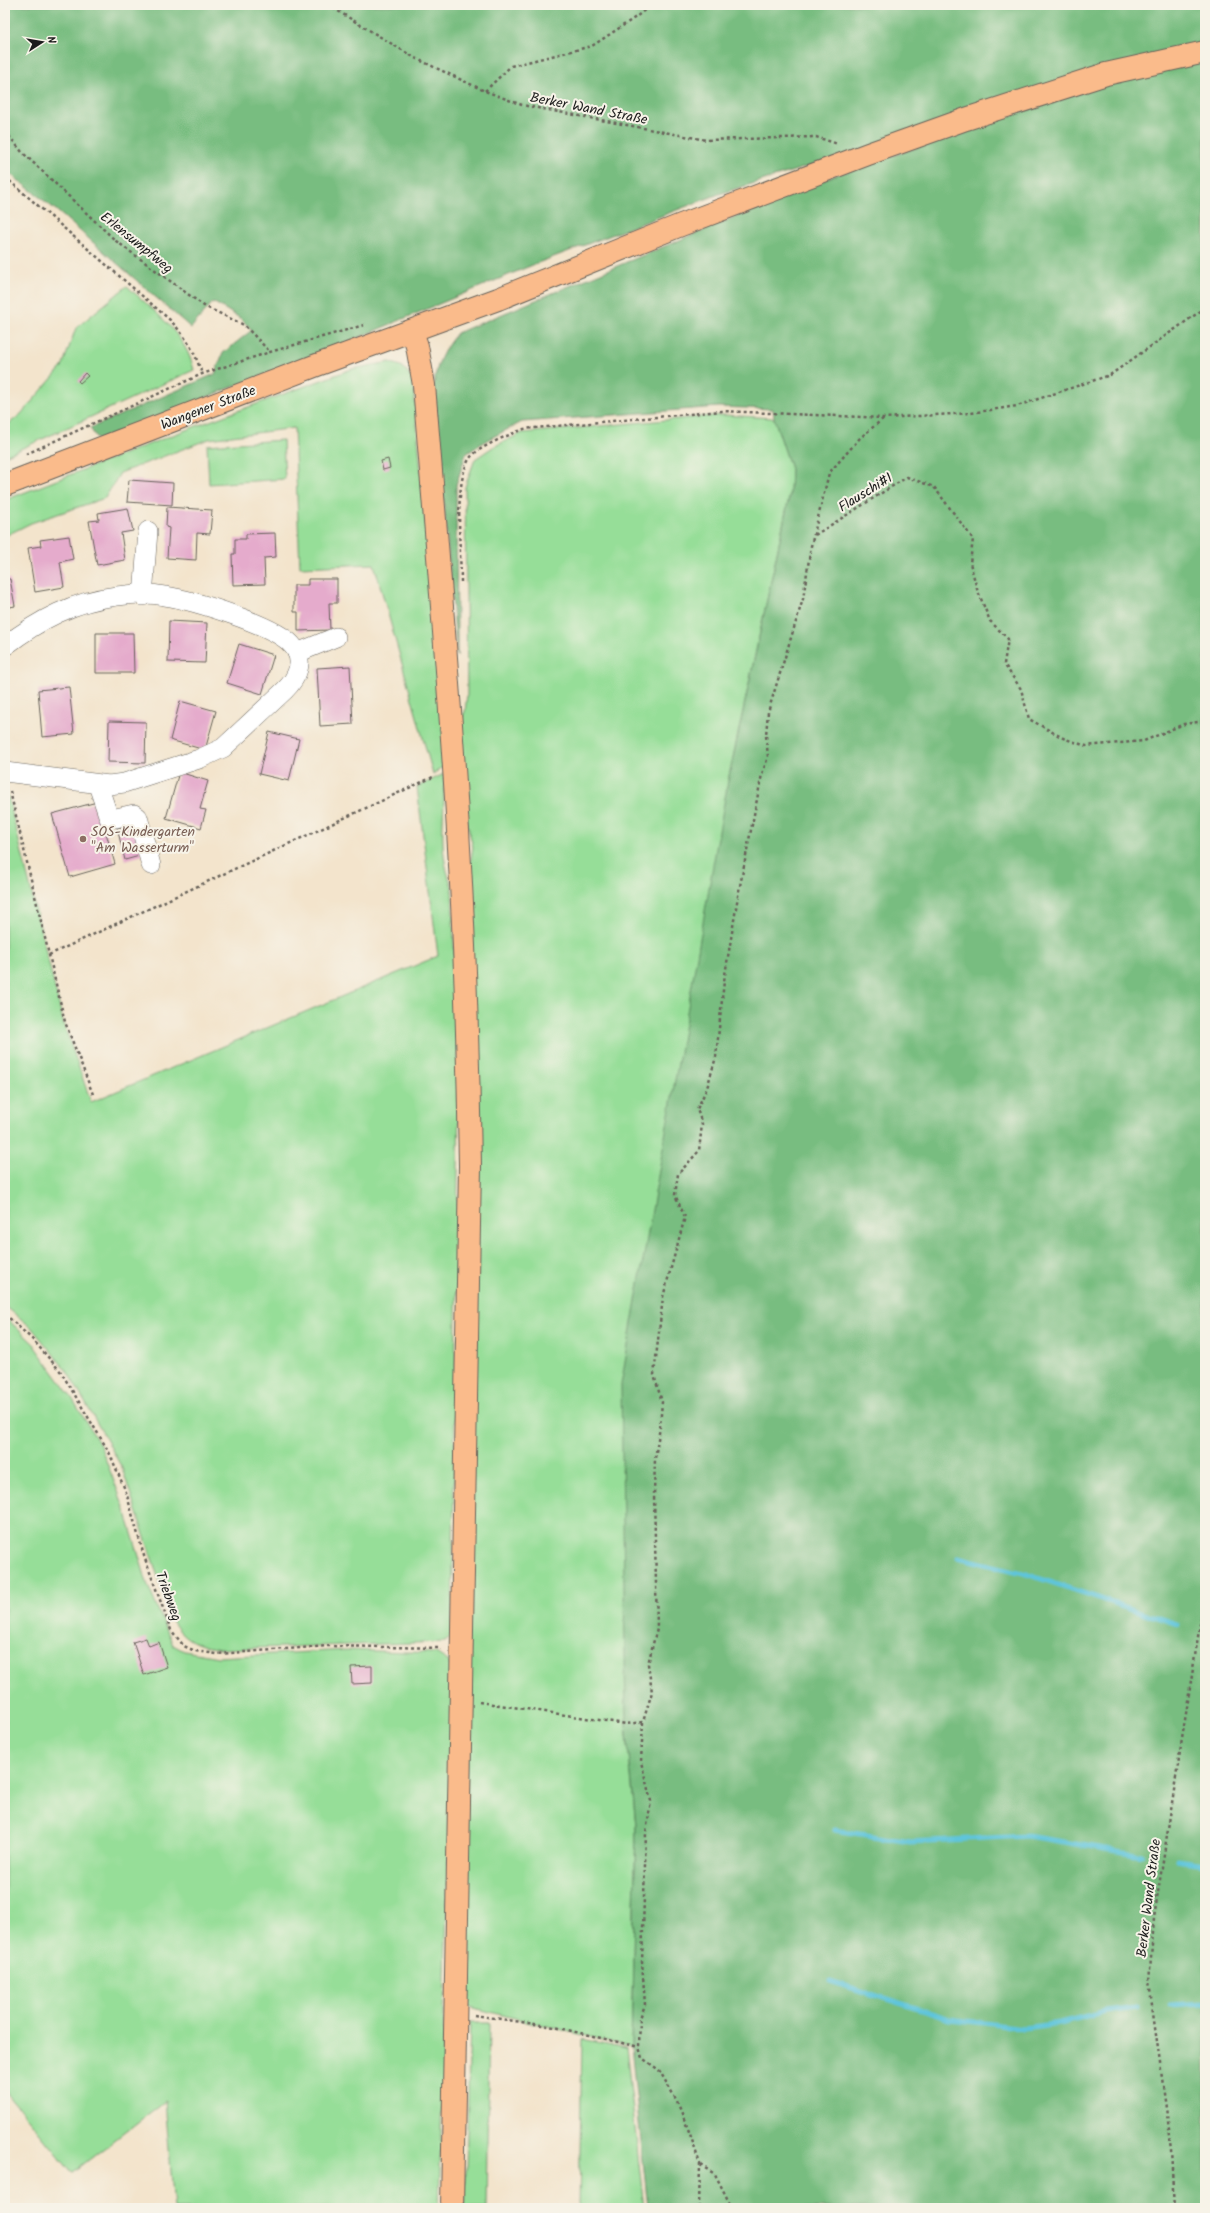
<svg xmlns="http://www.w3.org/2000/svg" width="1210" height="2213" viewBox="0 0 1210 2213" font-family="Kalam,sans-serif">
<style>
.green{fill:#96de98;stroke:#597d5a}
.forest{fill:#78bd80;stroke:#4a6c4e}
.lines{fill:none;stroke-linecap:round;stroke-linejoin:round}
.stream{stroke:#5ec5db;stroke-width:5}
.building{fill:#e5abcc}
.minor-casing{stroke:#67625a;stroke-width:20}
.major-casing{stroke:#67625a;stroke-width:24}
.path{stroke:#67625a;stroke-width:2.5;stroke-dasharray:3 3;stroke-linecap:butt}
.minor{stroke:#fff;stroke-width:19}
.major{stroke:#fabb8b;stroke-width:22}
.education-dot{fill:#8d6e63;stroke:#f7f3e8;stroke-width:1.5}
.labels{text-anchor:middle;stroke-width:4;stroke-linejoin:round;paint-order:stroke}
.street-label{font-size:14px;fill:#1c1c1c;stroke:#f7f3e8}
.education-label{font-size:14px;fill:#785e54;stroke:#f7f3e8;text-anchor:start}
</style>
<rect width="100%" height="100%" fill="#f7f3e8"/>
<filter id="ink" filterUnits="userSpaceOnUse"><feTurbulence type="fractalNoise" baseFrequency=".025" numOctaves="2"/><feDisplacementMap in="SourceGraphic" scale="8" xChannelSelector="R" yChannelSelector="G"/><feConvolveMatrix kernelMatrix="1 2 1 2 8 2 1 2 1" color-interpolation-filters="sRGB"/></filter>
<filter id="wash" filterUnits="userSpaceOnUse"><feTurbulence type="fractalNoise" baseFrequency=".012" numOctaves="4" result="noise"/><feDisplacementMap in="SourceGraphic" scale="16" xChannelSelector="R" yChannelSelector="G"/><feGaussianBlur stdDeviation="0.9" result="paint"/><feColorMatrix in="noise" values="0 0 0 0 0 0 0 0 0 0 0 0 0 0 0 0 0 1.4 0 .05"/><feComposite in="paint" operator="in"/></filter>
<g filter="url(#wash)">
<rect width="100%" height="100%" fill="#f3e4cc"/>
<g class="green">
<path d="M 127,286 C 154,311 185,333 194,370 L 5,456 L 5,427 L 21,414 L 62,367 L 76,328 Z"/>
<path d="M 390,362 L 403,367 L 413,379 L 446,765 L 433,774 L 374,564 L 300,567 L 294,428 L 209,439 L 120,473 L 105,498 L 31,523 L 5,536 L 5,500 L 191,428 L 352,369 Z"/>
<path d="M 722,415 L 774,418 L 791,469 L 790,493 L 728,781 L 626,1724 L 636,1826 L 631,2047 L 466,2006 L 468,877 L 473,847 L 465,815 L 457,722 L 465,712 L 467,694 L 465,487 L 475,459 L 493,447 L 522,433 Z"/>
<path d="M 283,440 L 285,479 L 209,484 L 207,445 Z"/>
<path d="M 444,774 C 446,814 436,847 452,886 L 459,1086 L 452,1636 L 445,1642 L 220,1649 C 198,1645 185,1641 173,1622 L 122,1468 L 105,1437 L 67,1371 L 31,1327 L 5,1306 L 5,784 L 64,1025 L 91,1102 L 438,956 L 417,787 Z"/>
<path d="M 5,1317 L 35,1345 L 35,1347 L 72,1398 L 100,1445 L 124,1507 L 148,1586 L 173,1645 L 184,1651 L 218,1657 L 346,1650 L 436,1653 L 448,1661 L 453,1669 L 439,2208 L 174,2208 L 165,2101 L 72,2173 L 5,2091 Z"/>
<path d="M 470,2023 L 489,2023 L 486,2208 L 465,2208 Z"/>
<path d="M 582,2039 L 626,2048 L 644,2208 L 579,2208 Z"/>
</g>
<g class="forest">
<path d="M 5,5 L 1205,5 L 1205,44 L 719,194 L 535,264 L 362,336 L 98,440 L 90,428 L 215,374 L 223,353 L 252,330 L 240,318 L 213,302 L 191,328 L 56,210 L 5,170 Z"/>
<path d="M 1205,60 L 1205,2208 L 648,2208 L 631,2047 L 636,1826 L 626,1724 L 621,1385 L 728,781 L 790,493 L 791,469 L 774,418 L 773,409 L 719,407 L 522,422 L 487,440 L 466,454 L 456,485 L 457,656 L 434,386 C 436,364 443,350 457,333 L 833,176 L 1109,82 Z"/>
</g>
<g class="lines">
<g class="stream">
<path d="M 958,1557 L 1026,1574 L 1177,1624"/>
<path d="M 835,1830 L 910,1842 L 1027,1836 L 1142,1855"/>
<path d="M 1177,1860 L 1205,1864"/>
<path d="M 830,1981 L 950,2019 L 1024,2028 L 1060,2023 L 1106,2011 L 1137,2007"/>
<path d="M 1170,2005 L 1205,2003"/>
</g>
</g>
<g id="blocks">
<g class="building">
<path d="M 85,373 L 88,376 L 80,383 L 78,381 Z"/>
<path d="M 388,459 L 390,468 L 383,470 L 381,461 Z"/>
<path d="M 129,480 L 173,483 L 172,505 L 127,502 Z"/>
<path d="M 167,507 L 212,510 L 210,534 L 197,533 L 196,560 L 167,558 L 169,528 L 166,527 Z"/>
<path d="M 128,508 L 133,531 L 121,533 L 125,560 L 97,565 L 89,521 L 99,520 L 98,513 Z"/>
<path d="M 275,533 L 276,557 L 264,558 L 265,584 L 233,585 L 232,554 L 235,554 L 235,539 L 246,539 L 246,534 Z"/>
<path d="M 69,536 L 73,559 L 60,562 L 64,587 L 35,592 L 28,548 L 41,546 L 40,540 Z"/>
<path d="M 5,579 L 10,579 L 15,606 L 5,608 Z"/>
<path d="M 308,579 L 337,579 L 337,603 L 329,603 L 330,630 L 298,631 L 298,612 L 294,612 L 294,585 L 308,585 Z"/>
<path d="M 169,621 L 207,623 L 205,663 L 168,662 Z"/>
<path d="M 96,633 L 133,633 L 134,673 L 96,673 Z"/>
<path d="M 239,644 L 274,655 L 262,694 L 227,683 Z"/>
<path d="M 350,666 L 353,724 L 320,726 L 317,668 Z"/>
<path d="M 69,687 L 74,734 L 42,737 L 38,690 Z"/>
<path d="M 180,701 L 216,711 L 205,750 L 170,740 Z"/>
<path d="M 109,721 L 146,722 L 145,763 L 108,762 Z"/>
<path d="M 269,732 L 299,739 L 289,781 L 259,774 Z"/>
<path d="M 179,772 L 208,781 L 200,809 L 206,810 L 201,828 L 166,818 Z"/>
<path d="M 97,802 L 115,864 L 70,877 L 52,814 Z"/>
<path d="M 135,824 L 143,855 L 125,860 L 117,828 Z"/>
<path d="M 146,1638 L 149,1646 L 159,1642 L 167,1667 L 144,1675 L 133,1642 Z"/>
<path d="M 372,1666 L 372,1683 L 352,1684 L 351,1667 Z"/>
</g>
</g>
</g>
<g filter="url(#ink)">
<use href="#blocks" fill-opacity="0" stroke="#67625a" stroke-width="1"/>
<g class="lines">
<g class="minor-casing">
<g id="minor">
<path d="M 143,596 L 148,531"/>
<path d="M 5,646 C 39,620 74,601 117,596 C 131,594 151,593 165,596 C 192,600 275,625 292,645 C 306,660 297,678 285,690 L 223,748 L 199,759 L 124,783 L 109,785 L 5,772"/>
<path d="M 297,653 L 336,637"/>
<path d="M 98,785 L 109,818 L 116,818 L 134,814 L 138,817 L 151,865"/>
</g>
</g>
<g class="major-casing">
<g id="major">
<path d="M 412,331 L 417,346 L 424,385 C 439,572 456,759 464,946 C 467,1019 469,1093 470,1166 L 452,2208"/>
<path d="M 5,485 L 317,365 L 498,299 L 681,225 L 868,154 L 966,119 L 1106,74 L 1205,52"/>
</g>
</g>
<g class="path">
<path d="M 328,5 L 415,58 L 485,91 L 522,105 L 706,140 L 816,137 L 838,144"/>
<path d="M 485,91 L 511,66 L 592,46 L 636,17 L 651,5"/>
<path d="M 5,131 L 22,152 L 116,241 L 204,306 L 244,325 L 270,352"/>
<path d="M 5,177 L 170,320 C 187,338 194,350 202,374"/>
<path d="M 26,454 L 202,374 L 270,352 L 364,325"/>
<path d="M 815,535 L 907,477 L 934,487 L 973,539 L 970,563 L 977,589 L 990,621 L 1008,639 L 1004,664 L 1021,689 L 1029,719 L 1063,738 L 1086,746 L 1144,741 L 1184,724 L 1205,721"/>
<path d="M 461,582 C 461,552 453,483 470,458 C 478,447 511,434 524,429 L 722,411 L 884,418 L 971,413 L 1017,406 L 1110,375 L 1205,308"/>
<path d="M 10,791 L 65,1022 L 94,1097"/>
<path d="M 49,955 L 435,776"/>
<path d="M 5,1314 L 34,1341 L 61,1372 L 109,1452 L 126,1492 L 144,1556 L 171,1630 L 184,1646 L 195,1651 L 217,1654 L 328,1646 L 442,1648"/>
<path d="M 479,1702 L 626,1724 L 643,1722"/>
<path d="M 474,2015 L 555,2027 L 639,2047"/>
<path d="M 700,2165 L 715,2174 L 732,2208"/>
<path d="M 699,2208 L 700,2164 L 690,2134 L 677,2101 L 659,2070 L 642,2058 L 639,2047 L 640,2018 L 645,2005 L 642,1962 L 646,1832 L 651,1801 L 641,1762 L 643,1722 L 652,1692 L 648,1664 L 657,1628 L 654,1495 L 655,1458 L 660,1427 L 662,1402 L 654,1375 L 663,1297 L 685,1217 L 675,1195 L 678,1174 L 699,1151 L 702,1124 L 697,1109 L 707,1088 L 716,1057 L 724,981 L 738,896 L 762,774 L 768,757 L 766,735 L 768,712 L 803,599 L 811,546 L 829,473 L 860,438 L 884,418"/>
<path d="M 1175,2208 L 1172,2151 L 1149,1983 L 1154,1918 L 1205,1592"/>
</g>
<use href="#minor" class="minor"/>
<use href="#major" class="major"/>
</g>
</g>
<circle class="education-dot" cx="83" cy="839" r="4"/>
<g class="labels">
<g class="street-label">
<text transform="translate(589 108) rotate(11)" y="5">Berker Wand Straße</text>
<text transform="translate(137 242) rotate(39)" y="5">Erlensumpfweg</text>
<text transform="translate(208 407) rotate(-21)" y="5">Wangener Straße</text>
<text transform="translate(865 492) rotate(-32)" y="5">Flauschi#1</text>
<text transform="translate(169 1596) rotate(70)" y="5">Triebweg</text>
<text transform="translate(1148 1898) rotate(-83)" y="5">Berker Wand Straße</text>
</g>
<g class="education-label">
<text x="91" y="836">SOS-Kindergarten<tspan x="91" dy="16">"Am Wasserturm"</tspan></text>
</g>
</g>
<rect width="1210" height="2213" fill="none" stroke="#f7f3e8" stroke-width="20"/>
<g transform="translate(42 42) rotate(78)" stroke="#f7f3e8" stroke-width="3" paint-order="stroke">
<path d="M0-3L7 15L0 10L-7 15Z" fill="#1c1c1c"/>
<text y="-6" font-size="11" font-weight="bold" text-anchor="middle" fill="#1c1c1c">N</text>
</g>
</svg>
